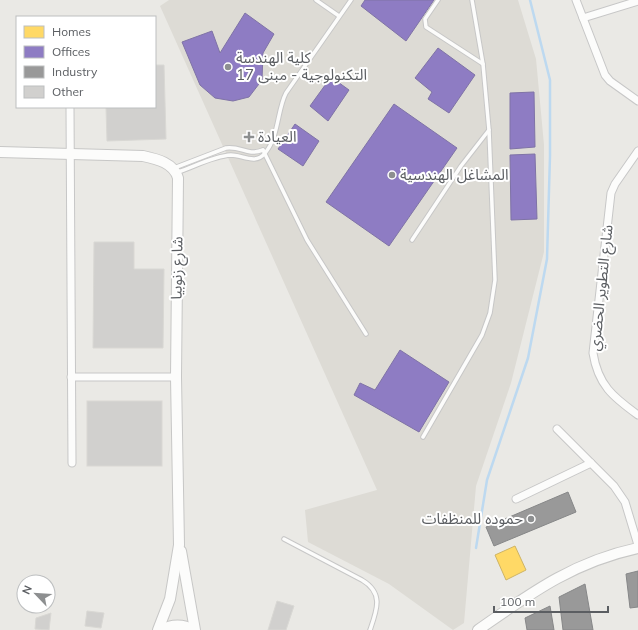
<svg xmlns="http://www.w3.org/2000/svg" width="638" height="630" viewBox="0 0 638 630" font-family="Mulish,'Noto Sans Arabic',sans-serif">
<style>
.education{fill:#dddbd5}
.homes{fill:#ffd966;stroke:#ceb465}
.offices{fill:#8e7cc3;stroke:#7f73a6}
.industry{fill:#999;stroke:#868788}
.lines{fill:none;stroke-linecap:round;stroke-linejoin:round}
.stream{stroke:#bdd9f0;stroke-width:2.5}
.building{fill:#d1d0ce;stroke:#d9d8d4}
.lane-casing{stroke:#c7c7c7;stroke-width:5.5}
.street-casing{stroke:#c7c7c7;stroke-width:9}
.secondary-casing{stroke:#c7c7c6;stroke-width:12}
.lane{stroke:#fcfcfb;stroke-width:3.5}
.street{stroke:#fcfcfb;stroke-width:7}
.secondary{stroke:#fcfcfb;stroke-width:10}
.poi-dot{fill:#8d8f90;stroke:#fff;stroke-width:1.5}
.labels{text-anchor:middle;stroke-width:4;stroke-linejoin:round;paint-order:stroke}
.poi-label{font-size:15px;fill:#5b5e62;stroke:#fff;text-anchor:start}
.street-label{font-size:15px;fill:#5b5e62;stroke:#fff}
</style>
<rect width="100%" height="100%" fill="#eae9e5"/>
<path class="education" d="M 169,0 L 518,0 L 536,59 L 544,145 L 544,252 L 511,383 L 476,486 L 464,623 L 453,630 L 389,584 L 308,542 L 305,510 L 377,490 L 160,6 Z"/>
<path class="homes" d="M 515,546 L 526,570 L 506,580 L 495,555 Z"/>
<g class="offices">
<path d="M 365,0 L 434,0 L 406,41 L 361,6 Z"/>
<path d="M 245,13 L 274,34 L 263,53 L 262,80 L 249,97 L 233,101 L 215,98 L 200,85 L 182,42 L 212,31 L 220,53 Z"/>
<path d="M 438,48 L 475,75 L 449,113 L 428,99 L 432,92 L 415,78 Z"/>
<path d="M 331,77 L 349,90 L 328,121 L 310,106 Z"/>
<path d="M 534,92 L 535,147 L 510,149 L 510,93 Z"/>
<path d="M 394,104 L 457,148 L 389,246 L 326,202 Z"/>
<path d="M 295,124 L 319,141 L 303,166 L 278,149 Z"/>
<path d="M 535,154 L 537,219 L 511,220 L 510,155 Z"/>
<path d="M 400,350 L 449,382 L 419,432 L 354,395 L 360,383 L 375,390 Z"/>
</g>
<g class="industry">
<path d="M 568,492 L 576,512 L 494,546 L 486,527 Z"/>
<path d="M 638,571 L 638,607 L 630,608 L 626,574 Z"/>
<path d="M 585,584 L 593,630 L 563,630 L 559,597 Z"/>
<path d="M 550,606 L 554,630 L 527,630 L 525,618 Z"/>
</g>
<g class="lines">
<path class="stream" d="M 476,548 L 487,480 L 528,358 L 547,259 L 550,156 L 550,80 L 530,0"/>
</g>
<g class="building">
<path d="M 155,65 L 164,65 L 166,139 L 107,141 L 106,107 L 155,107 Z"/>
<path d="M 94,242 L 134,242 L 134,269 L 164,269 L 163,348 L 93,348 Z"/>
<rect x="87" y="401" width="75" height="65"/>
<path d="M 277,601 L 294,606 L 286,630 L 268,630 Z"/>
<path d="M 87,611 L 104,613 L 101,628 L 85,626 Z"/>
<path d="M 51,613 L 49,630 L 35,629 L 36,618 Z"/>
</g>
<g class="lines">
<g class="lane-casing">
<g id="lane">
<path d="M 316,0 L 339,16"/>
<path d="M 438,0 L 425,19 L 426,27 L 483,64"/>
<path d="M 263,150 L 307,240 L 366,334"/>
<path d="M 174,168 L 226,148 C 242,146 246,156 263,150"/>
<path d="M 178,172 C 194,167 213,156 231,155 C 242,155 256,165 265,153 C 279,137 277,110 286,93 L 351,0"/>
<path d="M 412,240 L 461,166 L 489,130"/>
<path d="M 423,437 L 482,335 L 490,313 L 495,280 L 489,130 L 483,64 L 472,0"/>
<path d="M 284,539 L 362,580 C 384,593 377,610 370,630"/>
</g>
</g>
<g class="street-casing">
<g id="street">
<path d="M 576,0 L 605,75 L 610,81 L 638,101"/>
<path d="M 583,18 L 638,1"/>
<path d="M 70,107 L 72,463"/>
<path d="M 638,151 L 615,184 L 611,193 L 593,353 C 598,385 613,397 638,415"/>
<path d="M 71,377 L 176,377"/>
<path d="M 557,429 L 614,486 L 625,502 L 638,545"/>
<path d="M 516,499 L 591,463"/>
</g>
</g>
<g class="secondary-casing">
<g id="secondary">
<path d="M 0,152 L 143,156 C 157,159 174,163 178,178 L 176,377 L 179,545 L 170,599 L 158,630"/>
<path d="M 181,551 L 195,630"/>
<path d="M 161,630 C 172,624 183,624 194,630"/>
<path d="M 478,630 C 531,593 573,562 638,548"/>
</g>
</g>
<use href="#lane" class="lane"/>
<use href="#street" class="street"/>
<use href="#secondary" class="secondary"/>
</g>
<g class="poi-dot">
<circle cx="228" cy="67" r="4"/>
<path d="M247 131h4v4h4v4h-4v4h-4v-4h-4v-4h4z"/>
<circle cx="392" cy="175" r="4"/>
<circle cx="531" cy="519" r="4"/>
</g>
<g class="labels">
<g class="poi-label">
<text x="236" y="63">كلية الهندسة<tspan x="236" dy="17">التكنولوجية - مبنى 17</tspan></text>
<text x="258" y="142">العيادة</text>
<text x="400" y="180">المشاغل الهندسية</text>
<text x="523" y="524" text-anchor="end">حموده للمنظفات</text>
</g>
<g class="street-label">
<text transform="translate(177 268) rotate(-89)" y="5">شارع زنوبيا</text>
<text transform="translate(601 288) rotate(-84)" y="5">شارع التطوير الحضري</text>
</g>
</g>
<rect x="16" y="16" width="140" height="92" fill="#ffffff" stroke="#bdbfc0"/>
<rect x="24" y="26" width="20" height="12" fill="#ffd966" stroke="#bdbfc0"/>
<text x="52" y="36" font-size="12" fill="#5b5e62">Homes</text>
<rect x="24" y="46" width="20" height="12" fill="#8e7cc3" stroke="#bdbfc0"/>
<text x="52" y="56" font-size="12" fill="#5b5e62">Offices</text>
<rect x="24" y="66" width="20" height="12" fill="#999999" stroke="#bdbfc0"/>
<text x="52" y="76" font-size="12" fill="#5b5e62">Industry</text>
<rect x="24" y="86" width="20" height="12" fill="#d1d0ce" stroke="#bdbfc0"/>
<text x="52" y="96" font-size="12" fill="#5b5e62">Other</text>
<g transform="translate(36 594) rotate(295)"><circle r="19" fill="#ffffff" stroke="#bdbfc0"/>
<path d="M0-3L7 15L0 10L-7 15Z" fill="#8d8f90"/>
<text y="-6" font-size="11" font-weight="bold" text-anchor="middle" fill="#5b5e62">N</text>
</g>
<path d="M494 606v6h114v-6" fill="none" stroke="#5b5e62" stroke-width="2"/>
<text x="500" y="606" font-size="12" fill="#5b5e62" stroke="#ffffff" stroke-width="3" paint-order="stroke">100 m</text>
</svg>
